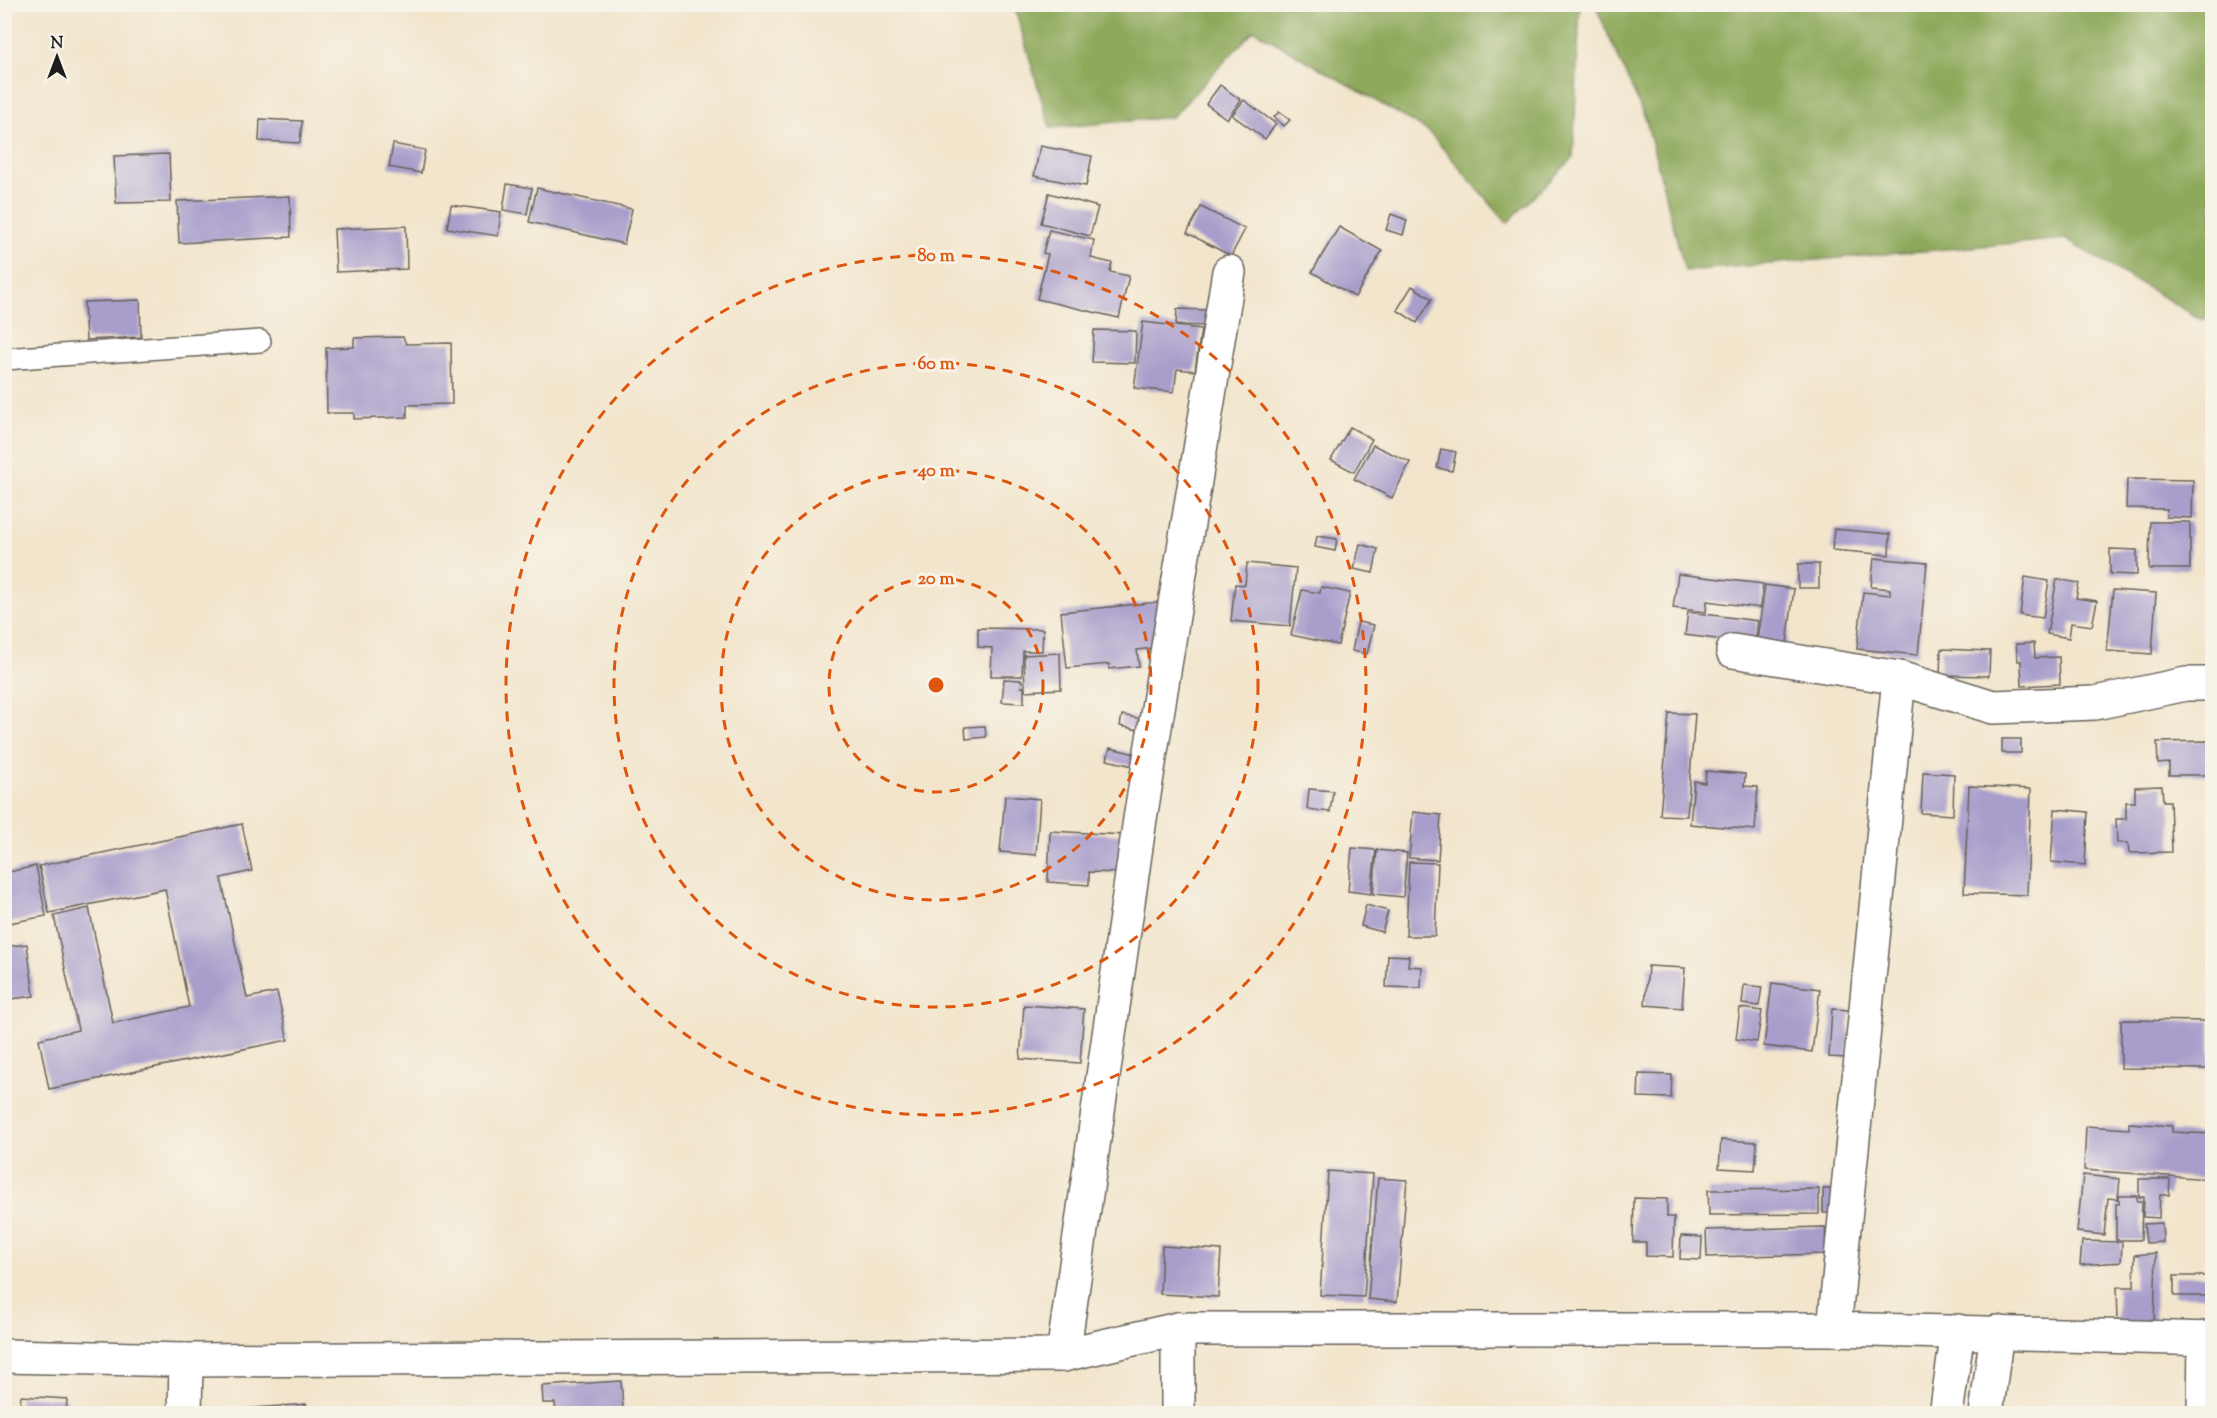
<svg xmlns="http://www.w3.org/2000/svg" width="2217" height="1418" viewBox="0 0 2217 1418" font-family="'Sorts Mill Goudy',serif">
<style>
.forest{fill:#8ea95b;stroke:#55623c;stroke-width:1.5}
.building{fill:#a89dcb}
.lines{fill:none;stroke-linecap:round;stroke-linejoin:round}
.service-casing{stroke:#67625a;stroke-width:24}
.minor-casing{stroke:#67625a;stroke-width:36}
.service{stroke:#fff;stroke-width:21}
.minor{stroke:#fff;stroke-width:33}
.ring{fill:none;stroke:#de560d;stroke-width:3;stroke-dasharray:10 8}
.centre{fill:#de560d;stroke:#f7f3e8;stroke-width:3}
.ring-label{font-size:18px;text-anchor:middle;font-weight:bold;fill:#de560d;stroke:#f7f3e8;stroke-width:6;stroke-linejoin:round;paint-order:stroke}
</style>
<rect width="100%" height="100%" fill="#f7f3e8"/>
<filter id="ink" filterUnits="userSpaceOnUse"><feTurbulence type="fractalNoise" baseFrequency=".0167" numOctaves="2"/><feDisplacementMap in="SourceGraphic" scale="12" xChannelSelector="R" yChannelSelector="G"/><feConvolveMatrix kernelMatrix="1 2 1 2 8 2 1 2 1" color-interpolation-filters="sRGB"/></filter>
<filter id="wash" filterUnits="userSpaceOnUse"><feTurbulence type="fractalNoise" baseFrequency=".008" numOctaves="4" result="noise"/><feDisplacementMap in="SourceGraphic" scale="24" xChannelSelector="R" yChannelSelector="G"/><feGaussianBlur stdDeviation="1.35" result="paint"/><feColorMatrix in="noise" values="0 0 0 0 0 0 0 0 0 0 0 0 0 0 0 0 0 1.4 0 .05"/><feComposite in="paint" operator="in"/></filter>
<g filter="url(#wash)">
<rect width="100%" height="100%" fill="#f2e5cc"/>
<g class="forest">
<path d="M 1014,5 L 1580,5 L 1573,158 L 1507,223 L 1428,131 L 1254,30 L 1172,117 L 1050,128 Z"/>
<path d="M 1595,5 L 2212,5 L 2212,315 L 2202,320 L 2065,239 L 1685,271 L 1646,120 Z"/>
</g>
<g id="blocks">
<g class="building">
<path d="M 1220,85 L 1241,100 L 1227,119 L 1206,104 Z"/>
<path d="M 1244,100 L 1276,124 L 1265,139 L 1232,115 Z"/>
<path d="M 1279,112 L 1290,120 L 1284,126 L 1274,117 Z"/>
<path d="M 260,119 L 302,121 L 300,143 L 259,141 Z"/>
<path d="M 393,144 L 425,150 L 421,173 L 389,167 Z"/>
<path d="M 1040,146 L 1092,156 L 1086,186 L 1034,176 Z"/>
<path d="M 169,154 L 171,202 L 116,203 L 114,156 Z"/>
<path d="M 507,184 L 532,188 L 527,214 L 503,210 Z"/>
<path d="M 537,188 L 632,209 L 624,244 L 529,222 Z"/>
<path d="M 1049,193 L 1098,207 L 1090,236 L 1041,223 Z"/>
<path d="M 290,196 L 291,237 L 179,243 L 177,201 Z"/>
<path d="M 451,205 L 501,212 L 498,236 L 447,228 Z"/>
<path d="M 1201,207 L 1245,229 L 1231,256 L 1187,233 Z"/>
<path d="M 1391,214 L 1407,220 L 1403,235 L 1386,230 Z"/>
<path d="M 406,226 L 407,269 L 336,272 L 334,229 Z"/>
<path d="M 1339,227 L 1382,251 L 1355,297 L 1312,272 Z"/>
<path d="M 1049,230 L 1094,240 L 1091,258 L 1112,263 L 1110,272 L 1129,276 L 1119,318 L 1037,299 L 1048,254 L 1043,253 Z"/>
<path d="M 1412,286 L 1432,299 L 1417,323 L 1397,310 Z"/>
<path d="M 140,300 L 141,337 L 86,340 L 84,302 Z"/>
<path d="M 1177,309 L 1207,310 L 1207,326 L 1176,325 Z"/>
<path d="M 1143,322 L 1201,329 L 1195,371 L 1177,369 L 1174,392 L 1134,388 Z"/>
<path d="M 1094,330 L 1136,331 L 1135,363 L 1092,362 Z"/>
<path d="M 403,337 L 406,344 L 451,343 L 452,404 L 407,405 L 407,417 L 354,419 L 354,413 L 327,413 L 326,348 L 354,347 L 354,338 Z"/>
<path d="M 1350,427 L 1372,439 L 1354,472 L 1331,460 Z"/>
<path d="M 1373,445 L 1410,462 L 1392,498 L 1354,479 Z"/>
<path d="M 1441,449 L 1456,452 L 1452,471 L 1437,468 Z"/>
<path d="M 2127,479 L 2193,480 L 2192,518 L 2166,517 L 2167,509 L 2126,508 Z"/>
<path d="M 2150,522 L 2190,522 L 2190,569 L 2149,569 Z"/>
<path d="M 1834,529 L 1890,534 L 1889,555 L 1832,550 Z"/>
<path d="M 1317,536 L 1337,539 L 1335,551 L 1315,547 Z"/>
<path d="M 1360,544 L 1378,549 L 1373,573 L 1354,569 Z"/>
<path d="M 2110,549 L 2137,550 L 2137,575 L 2110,574 Z"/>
<path d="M 1874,558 L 1927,563 L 1918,655 L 1857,649 L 1863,592 L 1890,595 L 1890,589 L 1871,587 Z"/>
<path d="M 1247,563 L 1296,568 L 1290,626 L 1231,621 L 1235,584 L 1245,585 Z"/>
<rect x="1798" y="564" width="21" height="24"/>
<path d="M 1678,574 L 1763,584 L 1760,608 L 1707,601 L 1706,612 L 1673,608 Z"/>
<path d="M 2025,577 L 2049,581 L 2043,618 L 2020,615 Z"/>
<path d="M 2057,579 L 2079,583 L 2076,598 L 2097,601 L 2092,626 L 2071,623 L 2069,638 L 2047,634 Z"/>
<path d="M 1765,585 L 1794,589 L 1786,652 L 1756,648 Z"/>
<path d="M 1321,587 L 1350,593 L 1338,645 L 1291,635 L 1302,590 L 1320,593 Z"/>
<path d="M 2113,590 L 2156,593 L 2152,654 L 2107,651 Z"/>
<path d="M 1158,602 L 1163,647 L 1137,650 L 1139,666 L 1109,669 L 1109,664 L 1067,668 L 1061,612 Z"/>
<path d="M 1688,612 L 1758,621 L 1755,644 L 1685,635 Z"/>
<path d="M 1358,622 L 1374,625 L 1367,654 L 1352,651 Z"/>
<path d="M 978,628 L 1043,629 L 1042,651 L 1023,651 L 1022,676 L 991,676 L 992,648 L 978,647 Z"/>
<path d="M 2034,643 L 2035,658 L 2059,657 L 2060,684 L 2022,686 L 2021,661 L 2018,661 L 2016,644 Z"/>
<path d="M 1941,649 L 1990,651 L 1989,676 L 1940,675 Z"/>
<path d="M 1060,653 L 1061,689 L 1025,691 L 1024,655 Z"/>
<path d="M 1004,679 L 1022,680 L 1021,687 L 1024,687 L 1024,703 L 1002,702 Z"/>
<path d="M 4,712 L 9,712 L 8,750 L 4,750 Z"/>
<path d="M 1669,713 L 1695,714 L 1687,816 L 1660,815 Z"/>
<path d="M 1122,715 L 1141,719 L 1139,730 L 1120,726 Z"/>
<path d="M 985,726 L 986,737 L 966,739 L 965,727 Z"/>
<rect x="2002" y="739" width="19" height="14"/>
<path d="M 2212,741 L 2212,775 L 2169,775 L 2169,763 L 2158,764 L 2157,742 Z"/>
<path d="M 1110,748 L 1136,754 L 1133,766 L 1107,760 Z"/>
<path d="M 1706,771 L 1745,774 L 1744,786 L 1758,787 L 1755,830 L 1690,824 L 1694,781 L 1705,783 Z"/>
<path d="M 1923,772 L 1954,774 L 1953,815 L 1921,813 Z"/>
<path d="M 1969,786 L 2031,789 L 2027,895 L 1964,893 Z"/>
<path d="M 2162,786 L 2163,801 L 2170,801 L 2172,852 L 2129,853 L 2128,843 L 2117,843 L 2116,819 L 2126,819 L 2126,802 L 2135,802 L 2135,787 Z"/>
<path d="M 1309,789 L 1333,791 L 1330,812 L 1307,809 Z"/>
<path d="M 1005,796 L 1040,799 L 1036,855 L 1000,852 Z"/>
<path d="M 2055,809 L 2088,812 L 2085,865 L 2051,862 Z"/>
<path d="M 1413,812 L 1441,815 L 1438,860 L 1409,858 Z"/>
<path d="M 242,824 L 252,871 L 221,878 L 247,998 L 277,992 L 288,1040 L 49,1089 L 39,1039 L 78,1030 L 54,916 L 89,908 L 113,1023 L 189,1007 L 165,889 L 49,913 L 39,866 Z"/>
<path d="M 1050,831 L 1124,835 L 1122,873 L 1089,872 L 1089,885 L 1048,882 Z"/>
<path d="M 1352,848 L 1376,850 L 1371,894 L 1348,891 Z"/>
<path d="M 1377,850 L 1407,853 L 1403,897 L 1373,894 Z"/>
<path d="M 1409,862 L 1438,863 L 1435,936 L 1406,936 Z"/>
<path d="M 36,866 L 46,916 L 4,924 L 4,873 Z"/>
<path d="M 1366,905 L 1388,911 L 1382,932 L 1361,926 Z"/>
<path d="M 27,944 L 34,996 L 4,1000 L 4,947 Z"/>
<path d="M 1388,955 L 1409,956 L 1408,966 L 1422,967 L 1421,988 L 1386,987 Z"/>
<path d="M 1648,966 L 1685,968 L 1682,1008 L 1645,1005 Z"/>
<path d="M 1772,983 L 1820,989 L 1812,1052 L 1764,1046 Z"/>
<path d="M 1744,985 L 1762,987 L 1759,1006 L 1742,1004 Z"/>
<path d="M 1024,1005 L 1084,1009 L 1080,1063 L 1020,1059 Z"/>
<path d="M 1740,1008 L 1762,1011 L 1757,1042 L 1736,1039 Z"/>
<path d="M 1832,1009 L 1850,1010 L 1847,1058 L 1829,1057 Z"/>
<path d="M 2121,1020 L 2210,1021 L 2210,1069 L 2121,1068 Z"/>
<path d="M 1639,1074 L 1672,1075 L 1671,1098 L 1638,1097 Z"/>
<path d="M 2129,1123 L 2172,1126 L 2172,1132 L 2212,1134 L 2209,1179 L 2084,1170 L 2086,1126 L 2129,1129 Z"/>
<path d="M 1721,1140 L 1757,1142 L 1755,1170 L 1719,1168 Z"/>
<path d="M 1328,1171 L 1373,1174 L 1364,1297 L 1320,1295 Z"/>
<path d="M 2083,1175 L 2120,1179 L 2118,1199 L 2108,1198 L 2104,1235 L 2077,1232 Z"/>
<path d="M 1378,1178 L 1407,1180 L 1397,1302 L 1368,1299 Z"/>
<path d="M 2139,1179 L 2170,1179 L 2169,1195 L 2160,1195 L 2159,1218 L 2143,1217 L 2144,1197 L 2139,1197 Z"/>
<path d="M 1819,1189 L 1819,1214 L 1709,1215 L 1708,1190 Z"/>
<path d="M 1823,1189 L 1836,1189 L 1835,1213 L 1823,1213 Z"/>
<path d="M 2119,1196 L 2137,1196 L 2137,1201 L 2142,1201 L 2141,1240 L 2116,1240 L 2116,1204 L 2119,1204 Z"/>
<path d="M 1634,1198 L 1667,1199 L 1667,1217 L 1674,1217 L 1673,1257 L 1646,1256 L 1646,1242 L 1633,1242 Z"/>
<path d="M 2162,1223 L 2163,1242 L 2146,1243 L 2144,1224 Z"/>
<path d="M 1825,1227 L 1826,1254 L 1707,1257 L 1706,1230 Z"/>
<path d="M 1681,1236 L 1702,1237 L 1701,1260 L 1680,1259 Z"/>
<path d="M 2082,1241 L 2122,1242 L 2121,1262 L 2080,1265 Z"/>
<path d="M 1162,1246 L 1221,1250 L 1218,1297 L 1160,1294 Z"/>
<path d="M 2156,1253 L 2154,1324 L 2118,1323 L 2117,1287 L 2134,1287 L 2135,1255 Z"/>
<rect x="2174" y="1276" width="36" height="20"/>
<path d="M 621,1381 L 623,1408 L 615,1409 L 616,1414 L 556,1414 L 555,1403 L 543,1403 L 542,1386 Z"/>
<path d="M 21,1396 L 67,1399 L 66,1414 L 19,1414 Z"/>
<path d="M 306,1404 L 306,1414 L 230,1414 L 229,1410 Z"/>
</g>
</g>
</g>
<g filter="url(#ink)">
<use href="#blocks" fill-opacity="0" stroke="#67625a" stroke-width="1.5"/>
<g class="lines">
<g class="service-casing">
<path id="service" d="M 4,359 L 260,341"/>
</g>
<g class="minor-casing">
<g id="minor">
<path d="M 1733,651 L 1899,678 L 1993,707 L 2095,703 L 2186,684 L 2212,684"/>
<path d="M 1178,1329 L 1178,1414"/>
<path d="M 1834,1329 L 1899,678"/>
<path d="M 1063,1355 L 1140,819 L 1229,272"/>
<path d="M 4,1356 L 186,1360 L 1063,1355 L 1178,1329 L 1834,1329 L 2212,1339"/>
<path d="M 185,1414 L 186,1360"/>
<path d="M 1946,1414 L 1958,1331"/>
<path d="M 1986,1414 L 1997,1332"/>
<path d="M 2204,1414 L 2205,1338"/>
</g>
</g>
<use href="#service" class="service"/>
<use href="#minor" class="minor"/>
</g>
</g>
<g class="ring">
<circle cx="936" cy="685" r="107"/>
<circle cx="936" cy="685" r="215"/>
<circle cx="936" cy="685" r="322"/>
<circle cx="936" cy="685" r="430"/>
</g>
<circle cx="936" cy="685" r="9" class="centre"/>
<g class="ring-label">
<text x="936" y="261">80 m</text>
<text x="936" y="369">60 m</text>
<text x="936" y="476">40 m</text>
<text x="936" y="584">20 m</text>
</g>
<rect width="2217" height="1418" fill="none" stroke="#f7f3e8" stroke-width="24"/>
<g transform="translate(57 57)" stroke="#f7f3e8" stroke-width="4.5" paint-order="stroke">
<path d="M0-4.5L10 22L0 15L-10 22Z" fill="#1c1c1c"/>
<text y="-9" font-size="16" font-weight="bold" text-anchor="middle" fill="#1c1c1c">N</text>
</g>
</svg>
